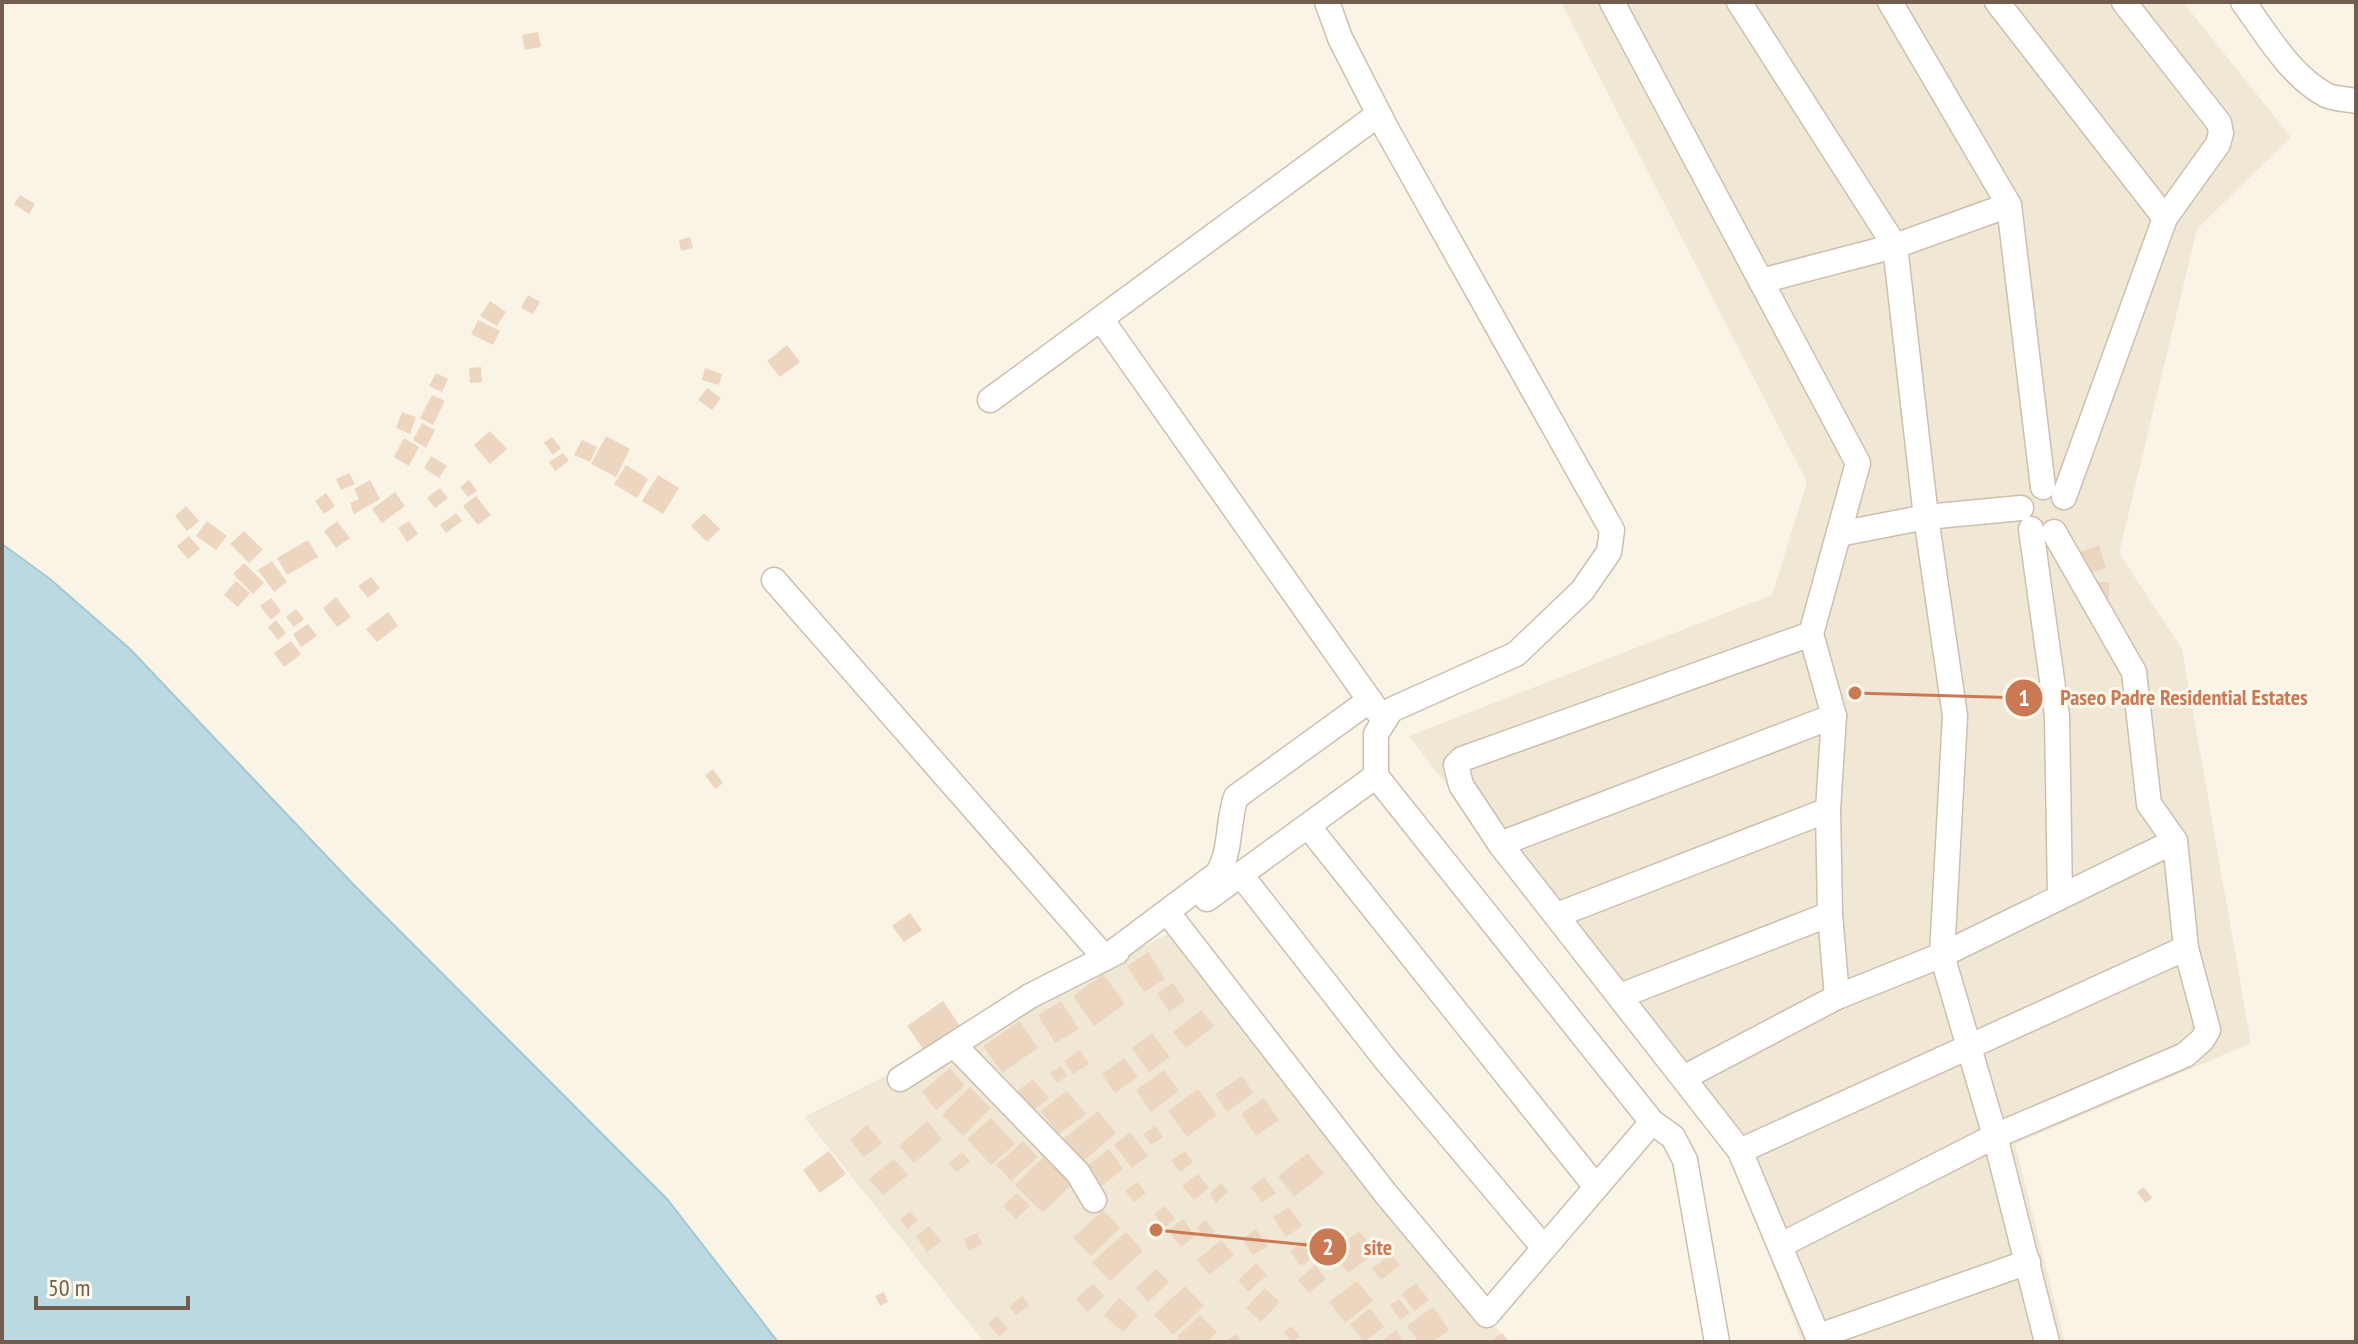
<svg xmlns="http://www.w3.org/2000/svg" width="2358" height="1344" viewBox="0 0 2358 1344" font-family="'PT Sans Narrow',sans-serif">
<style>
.residential{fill:#f1e7d5}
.water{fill:#bcd9e2;stroke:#a3c8d3;stroke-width:2}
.building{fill:#edd6c0}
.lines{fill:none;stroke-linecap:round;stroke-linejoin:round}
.minor-casing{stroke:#cdbfb0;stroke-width:27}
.minor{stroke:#fff;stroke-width:24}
.leader{fill:none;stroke:#ca7955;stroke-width:3}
.callout-dot{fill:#ca7955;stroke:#fdf8ec;stroke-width:3}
.mark-label{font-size:24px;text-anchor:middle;font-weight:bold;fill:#fff}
.callout-label{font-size:22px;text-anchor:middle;font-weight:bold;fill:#ca7955;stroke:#fdf8ec;stroke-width:6;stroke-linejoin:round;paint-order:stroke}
</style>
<rect width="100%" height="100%" fill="#faf4e6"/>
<g class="residential">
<path d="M 1561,2 L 2183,2 L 2291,137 L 2197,229 L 2119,553 L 2182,649 L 2251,1043 L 2015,1144 L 2065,1342 L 1802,1342 L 1730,1152 L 1409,736 L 1772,595 L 1807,482 Z"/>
<path d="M 1176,930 L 1508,1342 L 984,1342 L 804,1117 Z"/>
</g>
<path class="water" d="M 2,544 L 50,579 L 130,649 L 352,883 L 667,1199 L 778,1342 L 2,1342 Z"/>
<g class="building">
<path d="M 538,32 L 541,47 L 525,50 L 522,35 Z"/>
<path d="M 20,195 L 35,204 L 29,214 L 14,204 Z"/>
<path d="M 690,237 L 693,248 L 681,251 L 679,240 Z"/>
<path d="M 528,295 L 540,302 L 533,314 L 521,308 Z"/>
<path d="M 490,301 L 506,312 L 497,326 L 480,316 Z"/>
<path d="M 478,320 L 500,331 L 493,345 L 471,334 Z"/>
<path d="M 787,345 L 800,362 L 780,377 L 767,361 Z"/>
<path d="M 481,367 L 482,382 L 470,383 L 469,368 Z"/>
<path d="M 705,368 L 722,374 L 719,385 L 702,380 Z"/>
<path d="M 436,373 L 448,379 L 442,392 L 429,386 Z"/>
<path d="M 707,388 L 721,398 L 712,410 L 698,400 Z"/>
<path d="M 432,395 L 445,401 L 433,425 L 420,418 Z"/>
<path d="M 402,412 L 416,417 L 410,434 L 396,428 Z"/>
<path d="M 422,423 L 435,430 L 426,448 L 413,440 Z"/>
<path d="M 490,431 L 507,449 L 490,464 L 474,445 Z"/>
<path d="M 606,436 L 630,449 L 616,477 L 591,464 Z"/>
<path d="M 552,437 L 561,448 L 553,455 L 544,443 Z"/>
<path d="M 404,438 L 419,447 L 409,466 L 394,457 Z"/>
<path d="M 582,440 L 597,447 L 590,462 L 574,455 Z"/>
<path d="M 563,453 L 569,461 L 555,471 L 549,462 Z"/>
<path d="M 431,456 L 447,466 L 439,478 L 424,468 Z"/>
<path d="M 626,465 L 648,479 L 637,498 L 614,484 Z"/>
<path d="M 349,473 L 355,484 L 341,490 L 336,479 Z"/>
<path d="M 658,475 L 679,488 L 663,514 L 642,501 Z"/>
<path d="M 370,480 L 380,499 L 354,514 L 350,503 L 359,499 L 354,489 Z"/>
<path d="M 469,480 L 477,491 L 468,497 L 460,487 Z"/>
<path d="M 440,488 L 448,498 L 435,508 L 427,498 Z"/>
<path d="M 395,492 L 405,506 L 382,523 L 372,509 Z"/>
<path d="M 326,493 L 335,506 L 324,514 L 315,501 Z"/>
<path d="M 476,496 L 491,515 L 478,525 L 463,506 Z"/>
<path d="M 186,506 L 199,521 L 187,531 L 175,516 Z"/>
<path d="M 456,513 L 462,521 L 446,533 L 440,525 Z"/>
<path d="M 704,513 L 720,529 L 707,542 L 691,526 Z"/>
<path d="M 207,521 L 227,536 L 216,550 L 196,536 Z"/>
<path d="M 337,521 L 350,538 L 336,548 L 324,531 Z"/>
<path d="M 409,521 L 418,534 L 407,542 L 398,528 Z"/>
<path d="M 244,531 L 263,550 L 249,563 L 230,544 Z"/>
<path d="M 189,536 L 200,549 L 188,559 L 177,546 Z"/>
<path d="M 308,540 L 318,557 L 287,575 L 277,558 Z"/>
<path d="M 2099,545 L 2106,568 L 2087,574 L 2080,552 Z"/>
<path d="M 272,561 L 287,582 L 274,592 L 258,570 Z"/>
<path d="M 244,563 L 264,583 L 253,594 L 233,574 Z"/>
<path d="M 371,577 L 380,588 L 368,598 L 358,586 Z"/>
<path d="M 236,581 L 250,593 L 238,607 L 224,595 Z"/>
<path d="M 2096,582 L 2109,582 L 2109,599 L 2095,598 Z"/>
<path d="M 336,597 L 351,617 L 337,627 L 323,608 Z"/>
<path d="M 271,598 L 281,611 L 271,620 L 260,606 Z"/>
<path d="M 296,609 L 304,619 L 294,627 L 286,617 Z"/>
<path d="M 388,612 L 398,626 L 377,642 L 366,629 Z"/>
<path d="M 276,620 L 286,633 L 278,640 L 268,627 Z"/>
<path d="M 308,624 L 317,636 L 301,647 L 293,634 Z"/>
<path d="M 291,641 L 301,654 L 284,667 L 274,653 Z"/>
<path d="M 713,769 L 723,783 L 715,789 L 705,775 Z"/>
<path d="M 910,913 L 922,930 L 904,942 L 892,926 Z"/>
<path d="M 1148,952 L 1165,979 L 1144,992 L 1127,966 Z"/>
<path d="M 1103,974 L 1125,1004 L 1094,1026 L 1073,996 Z"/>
<path d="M 1173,983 L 1185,1001 L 1169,1012 L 1157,993 Z"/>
<path d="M 943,1001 L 960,1026 L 924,1050 L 907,1026 Z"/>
<path d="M 1061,1001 L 1079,1029 L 1055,1043 L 1038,1015 Z"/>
<path d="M 1201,1010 L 1214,1026 L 1186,1048 L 1173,1032 Z"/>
<path d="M 1019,1021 L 1038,1048 L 1002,1073 L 983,1046 Z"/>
<path d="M 1152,1033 L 1170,1057 L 1149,1072 L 1132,1048 Z"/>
<path d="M 1080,1050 L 1089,1064 L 1073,1074 L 1064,1061 Z"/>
<path d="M 1124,1058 L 1138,1077 L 1115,1093 L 1102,1074 Z"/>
<path d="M 1061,1066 L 1067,1076 L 1057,1083 L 1050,1073 Z"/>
<path d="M 950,1068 L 965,1086 L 936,1110 L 922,1091 Z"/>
<path d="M 1164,1070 L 1179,1091 L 1151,1112 L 1136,1090 Z"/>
<path d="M 1242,1076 L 1253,1093 L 1227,1112 L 1215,1094 Z"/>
<path d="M 1033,1079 L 1049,1098 L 1031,1112 L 1015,1093 Z"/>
<path d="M 970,1087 L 991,1108 L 963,1136 L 942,1115 Z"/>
<path d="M 1198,1089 L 1217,1115 L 1187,1137 L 1168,1111 Z"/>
<path d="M 1067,1091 L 1086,1114 L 1059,1134 L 1041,1111 Z"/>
<path d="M 1264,1098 L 1279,1120 L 1256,1136 L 1241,1114 Z"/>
<path d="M 1098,1111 L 1116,1133 L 1080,1164 L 1061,1141 Z"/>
<path d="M 991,1118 L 1015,1144 L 991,1165 L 967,1139 Z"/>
<path d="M 927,1121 L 942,1139 L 914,1163 L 899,1146 Z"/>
<path d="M 867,1125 L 882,1143 L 864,1157 L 850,1140 Z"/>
<path d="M 1155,1126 L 1163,1137 L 1151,1145 L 1143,1134 Z"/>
<path d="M 1130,1132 L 1148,1156 L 1132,1168 L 1114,1145 Z"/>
<path d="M 1023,1141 L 1038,1157 L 1011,1181 L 996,1165 Z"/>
<path d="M 1109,1149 L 1123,1169 L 1098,1189 L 1083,1169 Z"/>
<path d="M 829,1151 L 846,1174 L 820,1193 L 803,1170 Z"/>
<path d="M 1185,1151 L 1193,1162 L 1180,1172 L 1171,1161 Z"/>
<path d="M 962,1152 L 970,1161 L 957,1172 L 949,1163 Z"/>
<path d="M 1047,1153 L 1075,1181 L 1043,1213 L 1015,1185 Z"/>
<path d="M 1308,1153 L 1324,1174 L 1294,1197 L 1278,1176 Z"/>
<path d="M 894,1159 L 908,1175 L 883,1195 L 869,1179 Z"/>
<path d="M 1198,1174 L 1209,1188 L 1194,1200 L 1182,1186 Z"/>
<path d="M 1264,1177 L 1276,1193 L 1262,1203 L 1251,1187 Z"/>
<path d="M 1137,1182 L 1146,1193 L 1134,1202 L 1125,1191 Z"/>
<path d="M 1221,1183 L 1228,1192 L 1216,1203 L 1209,1194 Z"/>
<path d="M 2144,1187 L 2152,1198 L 2145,1203 L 2137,1192 Z"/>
<path d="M 1017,1193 L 1030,1206 L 1016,1219 L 1003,1206 Z"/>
<path d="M 1165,1206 L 1175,1219 L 1164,1228 L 1154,1214 Z"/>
<path d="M 1289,1207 L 1302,1226 L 1286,1237 L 1273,1217 Z"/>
<path d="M 1103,1210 L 1120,1228 L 1091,1256 L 1073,1238 Z"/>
<path d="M 910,1211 L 918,1220 L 908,1229 L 900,1220 Z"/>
<path d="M 1183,1219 L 1195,1236 L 1181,1247 L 1168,1230 Z"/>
<path d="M 1205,1220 L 1215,1232 L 1206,1239 L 1197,1227 Z"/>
<path d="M 929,1226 L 941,1241 L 927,1252 L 916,1237 Z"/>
<path d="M 1256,1229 L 1268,1246 L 1253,1255 L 1242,1239 Z"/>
<path d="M 1359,1231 L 1376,1252 L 1348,1273 L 1332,1252 Z"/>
<path d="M 1126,1232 L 1143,1251 L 1110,1281 L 1092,1262 Z"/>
<path d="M 977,1233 L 982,1244 L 969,1251 L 964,1239 Z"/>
<path d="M 1221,1240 L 1234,1255 L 1209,1275 L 1197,1260 Z"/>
<path d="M 1305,1240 L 1316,1255 L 1301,1266 L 1290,1251 Z"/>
<path d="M 1391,1254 L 1400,1265 L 1381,1280 L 1372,1269 Z"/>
<path d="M 1256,1263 L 1267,1275 L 1248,1292 L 1238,1280 Z"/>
<path d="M 1315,1265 L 1326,1279 L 1309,1293 L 1298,1280 Z"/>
<path d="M 1156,1269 L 1169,1282 L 1148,1302 L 1136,1288 Z"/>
<path d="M 1357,1281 L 1373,1301 L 1345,1323 L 1329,1302 Z"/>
<path d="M 1093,1283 L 1105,1296 L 1087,1312 L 1076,1299 Z"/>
<path d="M 1416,1283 L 1429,1300 L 1414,1311 L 1402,1294 Z"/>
<path d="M 1185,1286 L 1204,1306 L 1173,1335 L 1154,1315 Z"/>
<path d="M 1265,1288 L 1280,1302 L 1261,1322 L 1246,1308 Z"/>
<path d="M 884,1292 L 888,1302 L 880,1306 L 875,1296 Z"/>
<path d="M 1022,1296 L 1029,1305 L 1016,1315 L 1009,1307 Z"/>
<path d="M 1119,1298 L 1138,1315 L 1123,1332 L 1104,1315 Z"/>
<path d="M 1399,1299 L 1410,1313 L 1400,1320 L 1390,1305 Z"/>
<path d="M 1433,1307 L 1449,1330 L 1432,1342 L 1419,1342 L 1407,1326 Z"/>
<path d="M 1370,1308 L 1384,1327 L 1364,1342 L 1350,1324 Z"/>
<path d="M 1200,1315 L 1217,1332 L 1207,1342 L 1182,1342 L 1177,1337 Z"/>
<path d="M 997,1316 L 1008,1329 L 999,1337 L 988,1323 Z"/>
<path d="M 1291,1326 L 1300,1336 L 1293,1342 L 1283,1333 Z"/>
<path d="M 1396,1330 L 1404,1342 L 1380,1342 Z"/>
<path d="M 1502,1333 L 1509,1342 L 1490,1342 Z"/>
<path d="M 1236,1334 L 1242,1342 L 1225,1342 Z"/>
</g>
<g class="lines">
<g class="minor-casing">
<g id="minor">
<path d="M 1327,2 L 1340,38 L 1387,130 L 1612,530 L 1609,552 L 1582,591 L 1516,654 L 1391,710 L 1376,734 L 1376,776 L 1652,1122 L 1673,1137 L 1685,1160 L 1717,1342"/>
<path d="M 1612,2 L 1858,463 L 1811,634 L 1834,716 L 1828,810 L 1830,914 L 1837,997"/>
<path d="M 1739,2 L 1895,246 L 1926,517 L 1955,716 L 1942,955 L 1995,1136 L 2047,1342"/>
<path d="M 1890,2 L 2009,205 L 2043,487"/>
<path d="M 1997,2 L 2165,218"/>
<path d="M 2243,2 C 2266,33 2290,76 2326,95 C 2334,99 2347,99 2356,101"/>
<path d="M 1761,281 L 1895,246 L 2009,205"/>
<path d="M 1101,319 L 1378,712"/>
<path d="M 990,400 L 1379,114"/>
<path d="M 2064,497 L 2165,218 L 2218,144 L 2221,133 L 2219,123 L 2124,2"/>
<path d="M 2031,529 L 2057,716 L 2060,897"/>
<path d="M 2054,532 L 2134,672 L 2149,804 L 2175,841"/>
<path d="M 1839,534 L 1926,517 L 2021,508"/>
<path d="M 774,580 L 1105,958 L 1217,874 C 1232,852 1227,822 1236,797 L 1370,700"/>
<path d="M 1811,634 L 1462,759 L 1456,765 L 1461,785 L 1500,844 L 1740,1151 L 1820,1342"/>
<path d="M 1308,826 L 1596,1187"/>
<path d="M 1500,844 L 1834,716"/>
<path d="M 1241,875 L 1385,1059 L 1544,1248"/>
<path d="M 1207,899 L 1376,776"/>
<path d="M 1557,915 L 1828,810"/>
<path d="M 1175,922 L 1386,1194 L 1487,1315 L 1652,1122"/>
<path d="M 1620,996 L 1830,914"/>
<path d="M 954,1045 L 1078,1173 L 1094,1200"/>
<path d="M 1685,1077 L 1837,997 L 1942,955 L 2175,841 L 2186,948 L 2208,1030 L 2202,1040 L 2185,1055 L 1995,1136 L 1781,1245"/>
<path d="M 900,1079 L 1030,996 L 1117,952"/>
<path d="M 1740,1151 L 2186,948"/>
<path d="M 1819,1336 L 2028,1262"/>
</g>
</g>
<use href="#minor" class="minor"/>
</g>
<path class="leader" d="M1855 693L2024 698M1156 1230L1328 1247"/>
<g class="callout-dot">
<circle cx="1855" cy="693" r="8"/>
<circle cx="1156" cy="1230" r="8"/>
<circle cx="2024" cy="698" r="20"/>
<circle cx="1328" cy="1247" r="20"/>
</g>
<g class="mark-label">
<text x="2024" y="706">1</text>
<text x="1328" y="1255">2</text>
</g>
<g class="callout-label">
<text x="2184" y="705">Paseo Padre Residential Estates</text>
<text x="1378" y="1255">site</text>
</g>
<rect width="2358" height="1344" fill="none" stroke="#715d4d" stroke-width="8"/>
<path d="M36 1296v12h152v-12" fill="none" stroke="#715d4d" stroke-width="4"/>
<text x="48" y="1296" font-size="24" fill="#715d4d" stroke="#fdf8ec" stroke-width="6" paint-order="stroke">50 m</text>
</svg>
